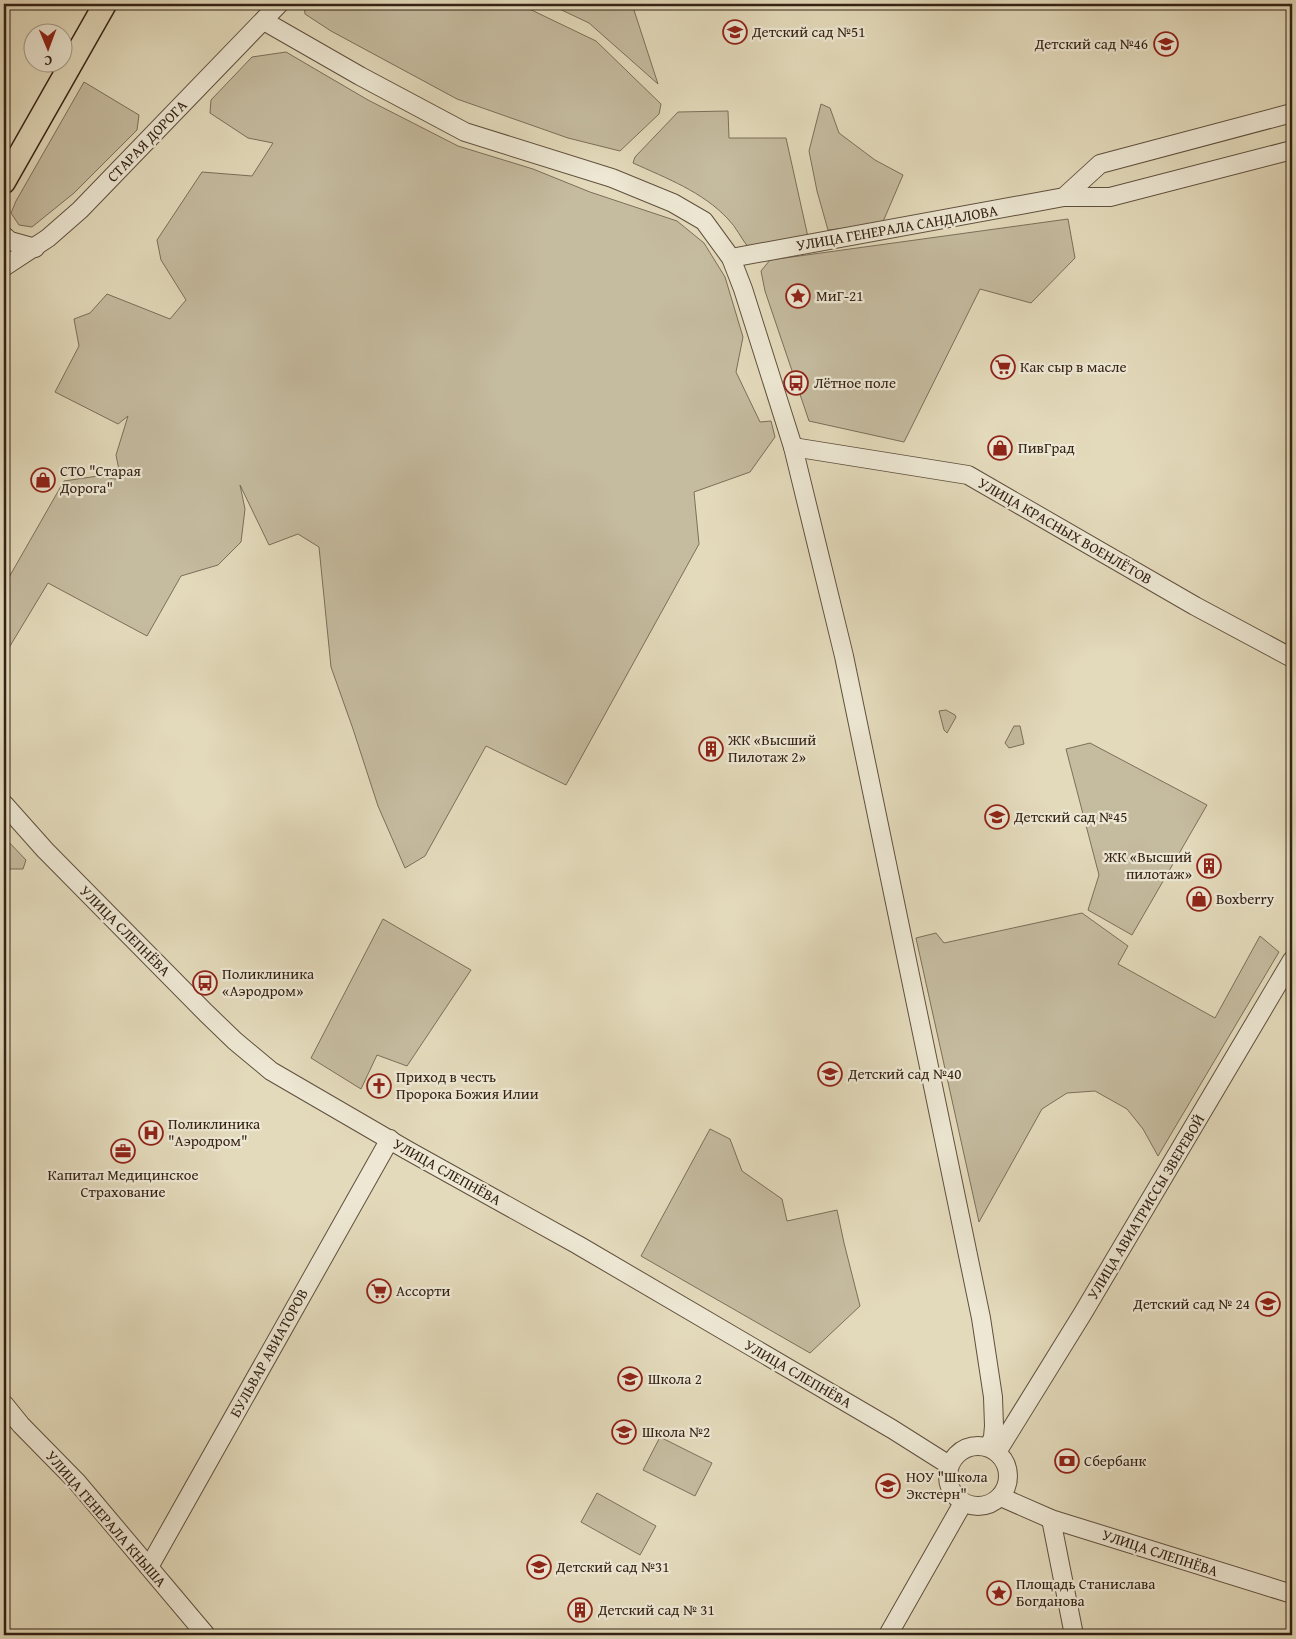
<svg xmlns="http://www.w3.org/2000/svg" width="1296" height="1639" viewBox="0 0 1296 1639" font-family="'Gentium Book Plus',serif">
<style>
.green{fill:#c5bb9f;stroke:#7c6e5a}
.lines{fill:none;stroke-linecap:round;stroke-linejoin:round}
.minor-casing{stroke:#60503e;stroke-width:20}
.major-casing{stroke:#342215;stroke-width:25}
.minor{stroke:#ede7d3;stroke-width:18}
.major{stroke:#e3dabb;stroke-width:22}
.labels{text-anchor:middle;stroke-width:4.5;stroke-linejoin:round;paint-order:stroke}
.poi-label{font-size:15px;fill:#342215;stroke:#ede7d3;text-anchor:start}
.street-label{font-size:15px;fill:#342215;stroke:#ede7d3}
</style>
<rect width="100%" height="100%" fill="#e3dabb"/>
<filter id="stains"><feTurbulence type="fractalNoise" baseFrequency=".004" numOctaves="4"/><feColorMatrix values="0 0 0 0 .2 0 0 0 0 .09 0 0 0 0 .02 0 0 0 .5 -.17"/></filter>
<radialGradient id="worn" r=".72"><stop offset=".6" stop-color="#630" stop-opacity="0"/><stop offset="1" stop-color="#630" stop-opacity=".3"/></radialGradient>
<g class="green">
<path d="M 304,4 L 519,4 L 596,41 L 661,104 L 659,114 L 620,151 L 568,138 L 457,99 L 331,31 L 305,14 Z"/>
<path d="M 549,4 L 632,4 L 658,84 L 589,23 Z"/>
<path d="M 286,52 L 368,100 L 458,146 L 533,169 L 590,192 L 677,221 L 704,243 L 725,277 L 743,337 L 736,372 L 760,422 L 771,421 L 775,437 L 750,472 L 694,492 L 699,544 L 566,785 L 486,746 L 425,856 L 405,868 L 378,806 L 353,729 L 331,667 L 319,547 L 298,534 L 269,545 L 240,485 L 245,509 L 241,542 L 218,565 L 181,576 L 147,636 L 48,583 L 4,656 L 4,586 L 64,481 L 98,476 L 121,480 L 116,455 L 128,416 L 118,424 L 55,392 L 79,346 L 74,319 L 90,313 L 107,294 L 170,319 L 186,300 L 161,260 L 157,240 L 202,172 L 252,176 L 273,143 L 248,138 L 210,113 L 211,100 L 252,57 Z"/>
<path d="M 84,82 L 139,115 L 137,130 L 74,193 L 32,227 L 19,225 L 11,213 L 16,201 Z"/>
<path d="M 821,104 L 830,108 L 839,133 L 875,160 L 903,175 L 882,224 L 828,230 L 817,191 L 809,151 Z"/>
<path d="M 728,111 L 729,138 L 786,138 L 808,237 L 748,247 C 741,238 736,227 728,219 C 703,192 666,178 633,163 L 635,157 L 678,112 Z"/>
<path d="M 1068,219 L 1075,258 L 1031,303 L 980,289 L 904,442 L 809,421 L 765,291 L 761,271 L 770,260 Z"/>
<path d="M 946,710 L 955,715 L 956,717 L 947,733 L 944,730 L 939,711 Z"/>
<path d="M 1014,726 L 1020,726 L 1024,744 L 1009,748 L 1005,743 Z"/>
<path d="M 1090,743 L 1207,805 L 1132,935 L 1088,910 L 1099,875 L 1066,749 Z"/>
<path d="M 4,837 L 26,860 L 23,869 L 4,869 Z"/>
<path d="M 1082,913 L 1128,946 L 1118,964 L 1215,1018 L 1260,936 L 1279,952 L 1158,1156 L 1143,1129 L 1127,1109 L 1095,1091 L 1067,1093 L 1042,1109 L 979,1222 L 916,938 L 936,933 L 944,943 Z"/>
<path d="M 383,919 L 471,970 L 407,1066 L 377,1055 L 361,1089 L 311,1058 Z"/>
<path d="M 710,1129 L 730,1139 L 742,1171 L 782,1199 L 787,1221 L 837,1210 L 844,1243 L 860,1306 L 810,1353 L 641,1256 Z"/>
<path d="M 660,1437 L 712,1463 L 695,1496 L 643,1470 Z"/>
<path d="M 597,1493 L 656,1526 L 640,1555 L 581,1522 Z"/>
</g>
<g class="lines">
<g class="minor-casing">
<g id="minor">
<path d="M 264,21 L 360,76 L 465,132 L 612,178 L 673,203 L 704,221 L 731,258 L 743,289 L 793,447 L 844,656 L 981,1318 L 993,1397 L 994,1426 L 993,1437 L 989,1447"/>
<path d="M 1064,197 L 1110,197 L 1292,150"/>
<path d="M 4,236 L 10,241 L 35,248"/>
<path d="M 731,258 L 1064,197 L 1100,164 L 1292,113"/>
<path d="M 4,267 L 48,238 L 80,210 L 279,4"/>
<path d="M 793,447 L 968,475 L 1195,606 L 1292,658"/>
<path d="M 4,804 L 45,850 L 206,1013 L 235,1041 L 271,1071 L 407,1150 L 578,1245 L 892,1429 L 949,1465"/>
<path d="M 4,1404 L 21,1425 L 77,1482 L 206,1635"/>
<circle cx="978" cy="1476" r="30"/>
<path d="M 997,1452 L 1083,1313 L 1292,960"/>
<path d="M 1001,1497 L 1051,1519 L 1292,1594"/>
<path d="M 1051,1519 L 1074,1635"/>
<path d="M 149,1567 L 390,1139"/>
<path d="M 888,1635 L 963,1503"/>
</g>
</g>
<g class="major-casing">
<path id="major" d="M 4,182 L 105,4"/>
</g>
<use href="#minor" class="minor"/>
<use href="#major" class="major"/>
</g>
<defs>
<g id="school-ring" transform="scale(1.25)"><circle r="9.5" fill="#ede7d3" stroke="#8f2418" stroke-width="1.5"/><path d="M0-5L7-2L0 1L-7-2ZM-4 1L0 2.5L4 1V4Q0 6-4 4Z" fill="#8f2418"/></g>
<g id="sight-ring" transform="scale(1.25)"><circle r="9.5" fill="#ede7d3" stroke="#8f2418" stroke-width="1.5"/><path d="M0-6L1.8-2.2L6-1.7L2.9 1.2L3.7 5.4L0 3.3L-3.7 5.4L-2.9 1.2L-6-1.7L-1.8-2.2Z" fill="#8f2418"/></g>
<g id="supermarket-ring" transform="scale(1.25)"><circle r="9.5" fill="#ede7d3" stroke="#8f2418" stroke-width="1.5"/><path d="M-6-5.5h2.5l.6 2H6L4.5 2H-2.5L-4.4-4H-6ZM-1.5 3.2a1.3 1.3 0 1 0 .1 0ZM3 3.2a1.3 1.3 0 1 0 .1 0Z" fill="#8f2418"/></g>
<g id="bus-ring" transform="scale(1.25)"><circle r="9.5" fill="#ede7d3" stroke="#8f2418" stroke-width="1.5"/><path d="M-5-6H5V4H4V6H2V4H-2V6H-4V4H-5ZM-3.5-4V0h7V-4ZM-3.5 1.2v1.5H-2V1.2ZM2 1.2v1.5H3.5V1.2Z" fill="#8f2418"/></g>
<g id="shop-ring" transform="scale(1.25)"><circle r="9.5" fill="#ede7d3" stroke="#8f2418" stroke-width="1.5"/><path d="M-5-2.5h2.3a2.7 3.5 0 0 1 5.4 0H5L5.5 6h-11ZM-1.5-2.5h3a1.5 2.3 0 0 0-3 0Z" fill="#8f2418"/></g>
<g id="building-ring" transform="scale(1.25)"><circle r="9.5" fill="#ede7d3" stroke="#8f2418" stroke-width="1.5"/><path d="M-4-6H4V6H1V3H-1V6H-4ZM-2.5-4.3h1.7v1.8h-1.7ZM.8-4.3h1.7v1.8H.8ZM-2.5-1h1.7V.8h-1.7ZM.8-1h1.7V.8H.8Z" fill="#8f2418"/></g>
<g id="church-ring" transform="scale(1.25)"><circle r="9.5" fill="#ede7d3" stroke="#8f2418" stroke-width="1.5"/><path d="M-1.2-6h2.4v3.5h3.3v2.4h-3.3V6h-2.4V-.1h-3.3v-2.4h3.3Z" fill="#8f2418"/></g>
<g id="hospital-ring" transform="scale(1.25)"><circle r="9.5" fill="#ede7d3" stroke="#8f2418" stroke-width="1.5"/><path d="M-5-5h3v3.5h4V-5h3V5h-3V1.5h-4V5h-3Z" fill="#8f2418"/></g>
<g id="office-ring" transform="scale(1.25)"><circle r="9.5" fill="#ede7d3" stroke="#8f2418" stroke-width="1.5"/><path d="M-6-3h4V-5.5h4V-3h4V5H-6ZM-1-4.5V-3h2v-1.5ZM-6 0V1H6V0Z" fill="#8f2418"/></g>
<g id="bank-ring" transform="scale(1.25)"><circle r="9.5" fill="#ede7d3" stroke="#8f2418" stroke-width="1.5"/><path d="M-6-4H6V4H-6ZM0-2.3a2.3 2.3 0 1 0 0 4.6a2.3 2.3 0 1 0 0-4.6Z" fill="#8f2418"/></g>
</defs>
<g fill-rule="evenodd">
<use href="#school-ring" x="735" y="32"/>
<use href="#school-ring" x="1166" y="44"/>
<use href="#sight-ring" x="798" y="296"/>
<use href="#supermarket-ring" x="1003" y="367"/>
<use href="#bus-ring" x="796" y="383"/>
<use href="#shop-ring" x="1000" y="448"/>
<use href="#shop-ring" x="43" y="480"/>
<use href="#building-ring" x="711" y="749"/>
<use href="#school-ring" x="997" y="817"/>
<use href="#building-ring" x="1209" y="866"/>
<use href="#shop-ring" x="1199" y="899"/>
<use href="#bus-ring" x="205" y="983"/>
<use href="#school-ring" x="830" y="1074"/>
<use href="#church-ring" x="379" y="1086"/>
<use href="#hospital-ring" x="151" y="1133"/>
<use href="#office-ring" x="123" y="1151"/>
<use href="#supermarket-ring" x="379" y="1291"/>
<use href="#school-ring" x="1268" y="1304"/>
<use href="#school-ring" x="630" y="1379"/>
<use href="#school-ring" x="624" y="1432"/>
<use href="#bank-ring" x="1067" y="1461"/>
<use href="#school-ring" x="888" y="1486"/>
<use href="#school-ring" x="539" y="1567"/>
<use href="#sight-ring" x="999" y="1593"/>
<use href="#building-ring" x="580" y="1610"/>
</g>
<g class="labels">
<g class="poi-label">
<text x="752" y="37">Детский сад №51</text>
<text x="1148" y="49" text-anchor="end">Детский сад №46</text>
<text x="816" y="301">МиГ-21</text>
<text x="1020" y="372">Как сыр в масле</text>
<text x="814" y="388">Лётное поле</text>
<text x="1018" y="453">ПивГрад</text>
<text x="60" y="476">СТО "Старая<tspan x="60" dy="17">Дорога"</tspan></text>
<text x="728" y="745">ЖК «Высший<tspan x="728" dy="17">Пилотаж 2»</tspan></text>
<text x="1014" y="822">Детский сад №45</text>
<text x="1192" y="862" text-anchor="end">ЖК «Высший<tspan x="1192" dy="17">пилотаж»</tspan></text>
<text x="1216" y="904">Boxberry</text>
<text x="222" y="979">Поликлиника<tspan x="222" dy="17">«Аэродром»</tspan></text>
<text x="848" y="1079">Детский сад №40</text>
<text x="396" y="1082">Приход в честь<tspan x="396" dy="17">Пророка Божия Илии</tspan></text>
<text x="168" y="1129">Поликлиника<tspan x="168" dy="17">"Аэродром"</tspan></text>
<text x="123" y="1180" text-anchor="middle">Капитал Медицинское<tspan x="123" dy="17">Страхование</tspan></text>
<text x="396" y="1296">Ассорти</text>
<text x="1250" y="1309" text-anchor="end">Детский сад № 24</text>
<text x="648" y="1384">Школа 2</text>
<text x="642" y="1437">Школа №2</text>
<text x="1084" y="1466">Сбербанк</text>
<text x="906" y="1482">НОУ "Школа<tspan x="906" dy="17">Экстерн"</tspan></text>
<text x="556" y="1572">Детский сад №31</text>
<text x="1016" y="1589">Площадь Станислава<tspan x="1016" dy="17">Богданова</tspan></text>
<text x="598" y="1615">Детский сад № 31</text>
</g>
<g class="street-label">
<text transform="translate(147 141) rotate(-46)" y="5">СТАРАЯ ДОРОГА</text>
<text transform="translate(897 228) rotate(-10)" y="5">УЛИЦА ГЕНЕРАЛА САНДАЛОВА</text>
<text transform="translate(1065 531) rotate(30)" y="5">УЛИЦА КРАСНЫХ ВОЕНЛЁТОВ</text>
<text transform="translate(125 931) rotate(45)" y="5">УЛИЦА СЛЕПНЁВА</text>
<text transform="translate(447 1172) rotate(29)" y="5">УЛИЦА СЛЕПНЁВА</text>
<text transform="translate(1146 1207) rotate(-59)" y="5">УЛИЦА АВИАТРИССЫ ЗВЕРЕВОЙ</text>
<text transform="translate(269 1353) rotate(-61)" y="5">БУЛЬВАР АВИАТОРОВ</text>
<text transform="translate(798 1374) rotate(30)" y="5">УЛИЦА СЛЕПНЁВА</text>
<text transform="translate(106 1519) rotate(49)" y="5">УЛИЦА ГЕНЕРАЛА КНЫША</text>
<text transform="translate(1160 1553) rotate(18)" y="5">УЛИЦА СЛЕПНЁВА</text>
</g>
</g>
<rect width="1296" height="1639" fill="none" stroke="#e3dabb" stroke-width="20"/>
<rect x="5" y="5" width="1286" height="1629" fill="none" stroke="#342215" stroke-width="2.5"/>
<rect x="10" y="10" width="1276" height="1619" fill="none" stroke="#342215"/>
<g transform="translate(48 48) rotate(179)"><circle r="24" fill="#ede7d3" stroke="#a39887"/>
<path d="M0-4L9 19L0 12L-9 19Z" fill="#8f2418"/>
<text y="-8" font-size="14" font-weight="bold" text-anchor="middle" fill="#342215">С</text>
</g>
<rect width="100%" height="100%" filter="url(#stains)"/>
<rect width="100%" height="100%" fill="url(#worn)"/>
</svg>
